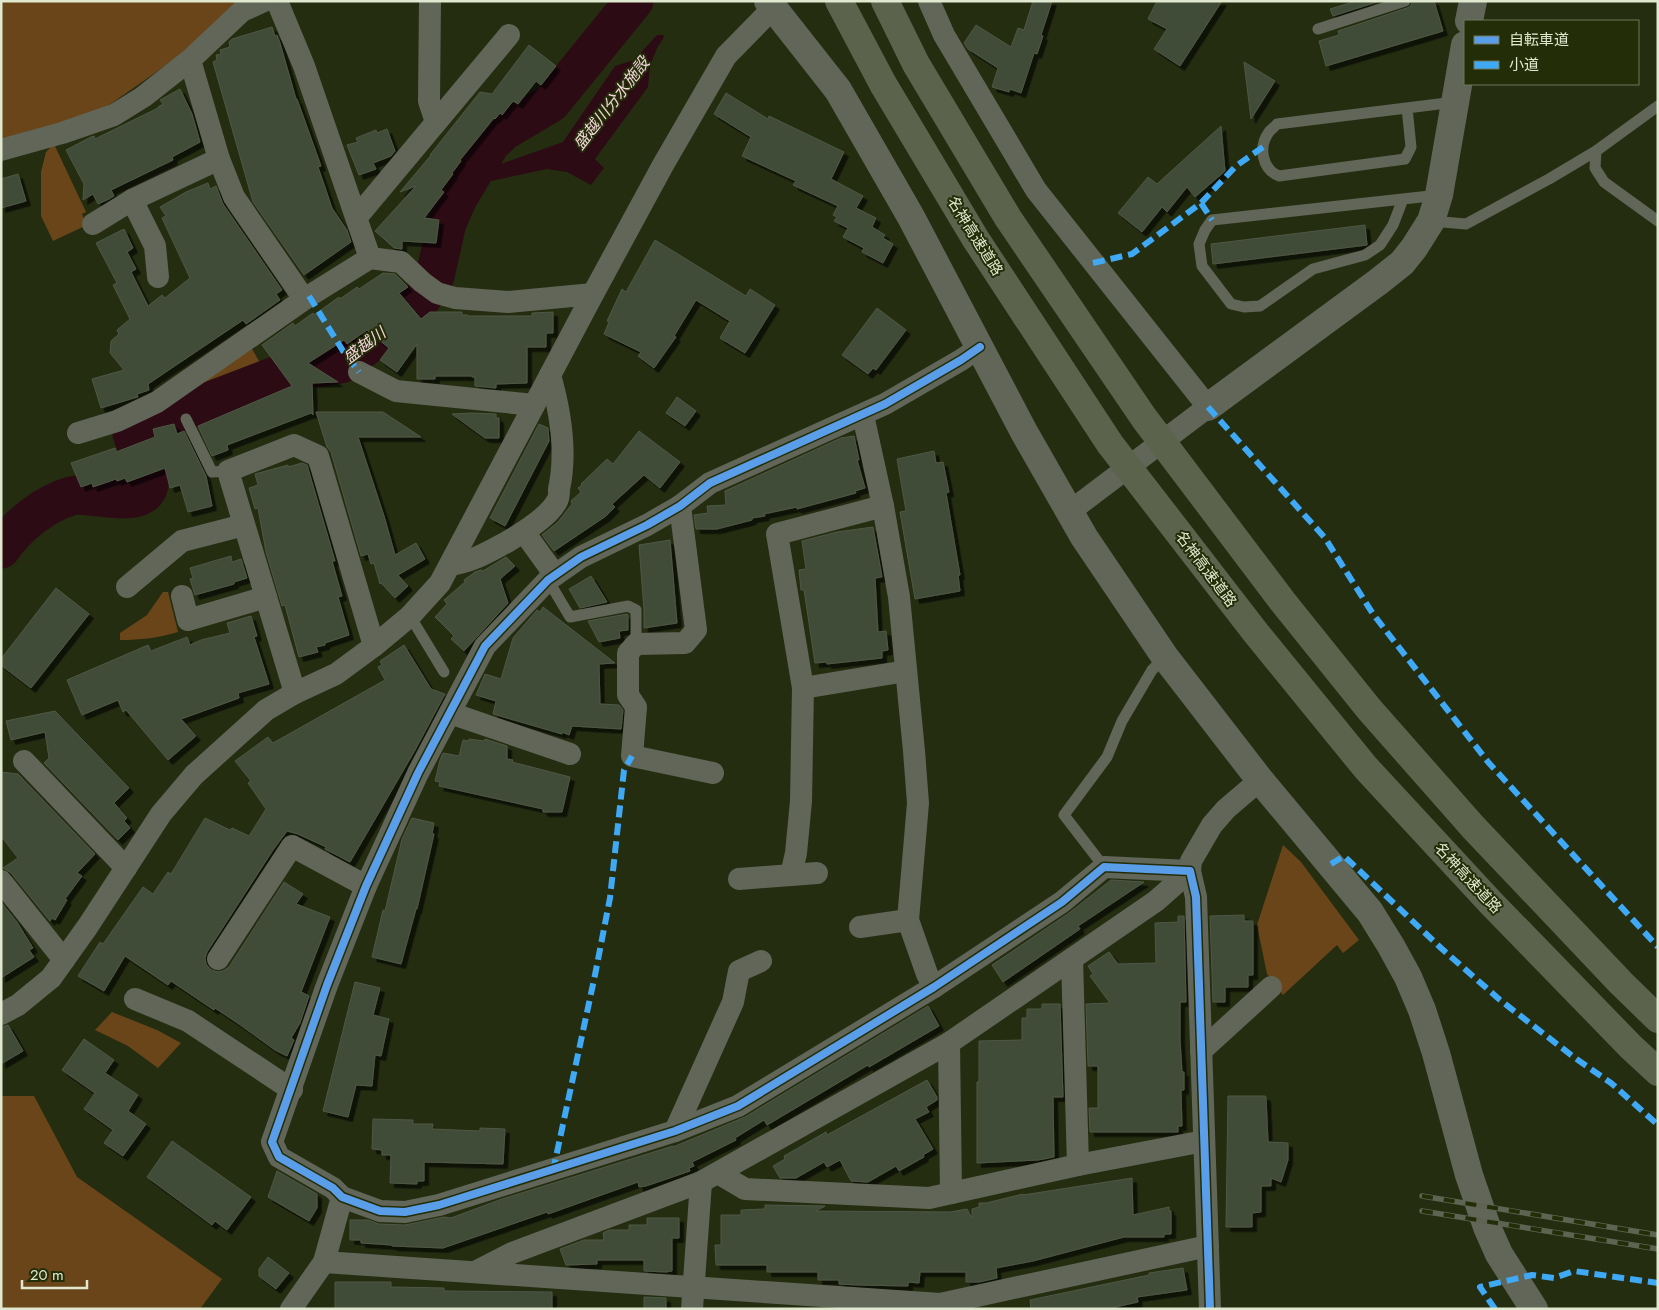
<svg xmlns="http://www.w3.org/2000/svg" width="1659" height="1310" viewBox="0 0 1659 1310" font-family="Jost,'Noto Sans JP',sans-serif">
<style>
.green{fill:#6a4519}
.water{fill:#2c0b15}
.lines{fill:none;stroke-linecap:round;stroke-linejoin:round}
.stream{stroke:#2c0b15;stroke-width:6}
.river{stroke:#2c0b15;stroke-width:39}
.building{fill:#404b38;stroke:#4e5844;filter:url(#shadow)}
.service{stroke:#616658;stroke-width:11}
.minor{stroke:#616658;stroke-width:22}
.tertiary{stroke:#616658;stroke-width:28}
.motorway{stroke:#5c634d;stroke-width:28}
.rail-casing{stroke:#5f6452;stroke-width:5.5}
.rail{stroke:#232d08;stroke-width:4;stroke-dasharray:11;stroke-linecap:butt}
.quiet{stroke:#3fa9f5;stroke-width:6;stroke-dasharray:12 6;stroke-linecap:butt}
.cycleway-casing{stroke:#232d08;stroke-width:11}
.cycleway{stroke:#5a9eea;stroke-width:8}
.labels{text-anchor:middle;stroke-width:4;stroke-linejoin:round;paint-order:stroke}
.street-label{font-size:15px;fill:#e0e9cf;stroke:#232d08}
.water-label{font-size:16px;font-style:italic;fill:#f6d6dd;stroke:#232d08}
</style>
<defs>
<filter id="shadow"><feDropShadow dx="4.5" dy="4.5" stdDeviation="0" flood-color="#0009"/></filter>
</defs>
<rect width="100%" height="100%" fill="#252d11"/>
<g class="green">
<path d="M 1,1 L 248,1 L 172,61 L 102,110 L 1,141 Z"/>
<path d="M 54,144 L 86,212 L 82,214 L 87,225 L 53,241 L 41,216 L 41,172 L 46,152 Z"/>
<path d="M 251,347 L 260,363 C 231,386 196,403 160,411 Z"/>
<path d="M 163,592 L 168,592 L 178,632 C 158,638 141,640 120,640 L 120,633 L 147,615 Z"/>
<path d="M 1283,845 L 1301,862 L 1359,940 L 1343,953 L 1337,945 L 1283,995 L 1267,974 L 1257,925 Z"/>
<path d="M 112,1012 L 157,1030 L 181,1043 L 158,1068 L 128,1046 L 95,1030 Z"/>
<path d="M 1,1096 L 34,1096 L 77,1177 L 222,1279 L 200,1309 L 1,1309 Z"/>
</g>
<path class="water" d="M 657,35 L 664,35 L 663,39 L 657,48 L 650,66 L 648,87 L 595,159 L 604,168 L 591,185 L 567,172 L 547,169 L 491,181 L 469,191 L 478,172 L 563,142 L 615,66 L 634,60 Z"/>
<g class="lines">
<path class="stream" d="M 464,186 L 480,181"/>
<path class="river" d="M 1,549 C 17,526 44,504 71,496 C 90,491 143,512 149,485 C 152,472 136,447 132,434 L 135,428 L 143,423 L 181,412 L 278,375 L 290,371 L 341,364 L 365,347 L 421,300 L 435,276 L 447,223 L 458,198 L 491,143 L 504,131 L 551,103 L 634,1"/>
</g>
<g class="building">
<path d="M 1033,1 L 1052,1 L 1041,35 L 1043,36 L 1037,54 L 1034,53 L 1021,93 L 1010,89 L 1009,92 L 992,87 L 998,68 L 968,49 L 964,43 L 976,25 L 1011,47 L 1018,28 L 1024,30 Z"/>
<path d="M 1157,1 L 1222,1 L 1180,66 L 1154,49 L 1167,29 L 1148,19 Z"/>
<path d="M 1356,1 L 1380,1 L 1333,16 L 1330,9 Z"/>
<path d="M 1412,1 L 1434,1 L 1443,31 L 1326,66 L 1319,41 L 1339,35 L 1338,31 L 1407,8 L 1411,6 Z"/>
<path d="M 272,27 L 275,36 L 277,35 L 280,43 L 296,99 L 297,99 L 321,166 L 318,167 L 332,208 L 347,230 L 351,242 L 304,275 L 253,202 L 213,62 L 217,60 L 216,55 L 221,54 L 220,50 L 230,47 L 229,42 L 232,39 Z"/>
<path d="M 529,45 L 556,66 L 541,85 L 536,81 L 518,104 L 513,101 L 502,115 L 500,113 L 495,119 L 494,118 L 460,160 L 461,161 L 452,173 L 453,174 L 441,190 L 444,192 L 424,218 L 439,220 L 436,243 L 402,241 L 402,249 L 394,248 L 375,231 L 416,186 L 400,192 L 432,154 L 430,155 L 480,92 L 492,94 Z"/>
<path d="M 1244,62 L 1275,81 L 1251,119 Z"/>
<path d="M 180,89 L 192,114 L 200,142 L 172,157 L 173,160 L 111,190 L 114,196 L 109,199 L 98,204 L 93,194 L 83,200 L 84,184 L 66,150 L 91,137 L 94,136 L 95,139 L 158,108 L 158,107 L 163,104 L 160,100 Z"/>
<path d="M 726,93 L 768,119 L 769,116 L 844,152 L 831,179 L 863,196 L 856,208 L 876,218 L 872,227 L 885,235 L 883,238 L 893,244 L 883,263 L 862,252 L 864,248 L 843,237 L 848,228 L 834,221 L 837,217 L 833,215 L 838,206 L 793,185 L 796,181 L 742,156 L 751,137 L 714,114 Z"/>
<path d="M 1221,126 L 1225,171 L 1195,197 L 1187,187 L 1167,212 L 1162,207 L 1142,232 L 1118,213 L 1148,177 L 1157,184 Z"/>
<path d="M 387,129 L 395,151 L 391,156 L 373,163 L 376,169 L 359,175 L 347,145 L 358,142 L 356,138 L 376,130 L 377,133 Z"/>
<path d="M 18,174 L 26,201 L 1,208 L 1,179 Z"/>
<path d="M 208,183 L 210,189 L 216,186 L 223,204 L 282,290 L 276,294 L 280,300 L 246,324 L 243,320 L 148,384 L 149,390 L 137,394 L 138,397 L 134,398 L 101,408 L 92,379 L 124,370 L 110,353 L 111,341 L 119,334 L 117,330 L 130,319 L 113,285 L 117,283 L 96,243 L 124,229 L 133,248 L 127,252 L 136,269 L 131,272 L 148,306 L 162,295 L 165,298 L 190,278 L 162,218 L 166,216 L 160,207 L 186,192 Z"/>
<path d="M 1365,225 L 1367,245 L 1213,264 L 1211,244 Z"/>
<path d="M 655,240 L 746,296 L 750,289 L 775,305 L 745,353 L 720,338 L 730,321 L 696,300 L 674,336 L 676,337 L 654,368 L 638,356 L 641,352 L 604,334 L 609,322 L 607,321 L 622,289 L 626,292 Z"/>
<path d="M 383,273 L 395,274 L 408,287 L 399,293 L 421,319 L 430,312 L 462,312 L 462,315 L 468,315 L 468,316 L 532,316 L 532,313 L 553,312 L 553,333 L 546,333 L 546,347 L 527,347 L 527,383 L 496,384 L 496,388 L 475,386 L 475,377 L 472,377 L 472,376 L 435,376 L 435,379 L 417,379 L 417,344 L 397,372 L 380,360 L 389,348 L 367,330 L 347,344 L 344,340 L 308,363 L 338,382 L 312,383 L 313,415 L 311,413 L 227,445 L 228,450 L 212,456 L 198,426 L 292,386 L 262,345 L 293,323 L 295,326 L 313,313 L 314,315 L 339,297 L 340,299 L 357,287 L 359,289 Z"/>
<path d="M 877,308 L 906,330 L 876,370 L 873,368 L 868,374 L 842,355 Z"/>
<path d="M 677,397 L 696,411 L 685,426 L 666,413 Z"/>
<path d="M 316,412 L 383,412 L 421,437 L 358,437 L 384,516 L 395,555 L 416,543 L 425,559 L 398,575 L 408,586 L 395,598 L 381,583 L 380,584 L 374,563 L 371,564 L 368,554 L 361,556 L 331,452 L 327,447 Z"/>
<path d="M 472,413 L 496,414 L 496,418 L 499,418 L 499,438 L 485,438 L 452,414 Z"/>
<path d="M 174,424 L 177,434 L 184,431 L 206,476 L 212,506 L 188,512 L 180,485 L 170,488 L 165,468 L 127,482 L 125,478 L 117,481 L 116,479 L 93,487 L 92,483 L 81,487 L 71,463 L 115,448 L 116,452 L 155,437 L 153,429 Z"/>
<path d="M 539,424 L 548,428 L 549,441 L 505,526 L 490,518 Z"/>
<path d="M 639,431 L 680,462 L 660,488 L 644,475 L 612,504 L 615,507 L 606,516 L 554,551 L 542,535 L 558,522 L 572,504 L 571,501 L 581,492 L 578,488 L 582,485 L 581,484 L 607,459 L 613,464 Z"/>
<path d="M 854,436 L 859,460 L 857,460 L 865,488 L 855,491 L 856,493 L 797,509 L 797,507 L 764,514 L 765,516 L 752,518 L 752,520 L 717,529 L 696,529 L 694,515 L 708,513 L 707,506 L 726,505 L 725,491 L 841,438 Z"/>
<path d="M 934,451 L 936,463 L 943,462 L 949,492 L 946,493 L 960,575 L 958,575 L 960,591 L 915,599 L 900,512 L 906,511 L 897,459 Z"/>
<path d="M 302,463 L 307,465 L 335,561 L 332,561 L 342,596 L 338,597 L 349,635 L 325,643 L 325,645 L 316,647 L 318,652 L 299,657 L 285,605 L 282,606 L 266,552 L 258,508 L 255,509 L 249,488 L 258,485 L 255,474 L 288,465 L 288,467 Z"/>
<path d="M 873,527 L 882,577 L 875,578 L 878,632 L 886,631 L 888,650 L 882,651 L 882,658 L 827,664 L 827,662 L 815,663 L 804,590 L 801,590 L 799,570 L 806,569 L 802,541 L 837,532 Z"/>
<path d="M 670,540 L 677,623 L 644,628 L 644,610 L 639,545 Z"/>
<path d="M 231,556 L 232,562 L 241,559 L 247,578 L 234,582 L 234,584 L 195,595 L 190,579 L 193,578 L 190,568 Z"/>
<path d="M 506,557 L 515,566 L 500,579 L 508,603 L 464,651 L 451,639 L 454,636 L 435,617 L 447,604 L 444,600 L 465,582 L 464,580 L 475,572 L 481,570 L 483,571 Z"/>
<path d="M 591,576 L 607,602 L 580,608 L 569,589 Z"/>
<path d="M 56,588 L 89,614 L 31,688 L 1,665 L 1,659 Z"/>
<path d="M 543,607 L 615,663 L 599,664 L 600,704 L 619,705 L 623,710 L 621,729 L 572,726 L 569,735 L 562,732 L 562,734 L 493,714 L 496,701 L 476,695 L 485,674 L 501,679 L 513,638 L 537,610 L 540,612 Z"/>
<path d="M 627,614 L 628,615 L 628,630 L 619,631 L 620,638 L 599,642 L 588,621 Z"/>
<path d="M 251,616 L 257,636 L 254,637 L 269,684 L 238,693 L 239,698 L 181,719 L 196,736 L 168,760 L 126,710 L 123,712 L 118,700 L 82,715 L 67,680 L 148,645 L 151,651 L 187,637 L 190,645 L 201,640 L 230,633 L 227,623 Z"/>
<path d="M 404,645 L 431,689 L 445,694 L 414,752 L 350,862 L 325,849 L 326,847 L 298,834 L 287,831 L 273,850 L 207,952 L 205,958 L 206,964 L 211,970 L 218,972 L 223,971 L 229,967 L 284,882 L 303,894 L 296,904 L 330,917 L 301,992 L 309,996 L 300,1023 L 291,1038 L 294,1040 L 287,1056 L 275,1050 L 239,1024 L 215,1008 L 214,1010 L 171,981 L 168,985 L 125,956 L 104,991 L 78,976 L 100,942 L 103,944 L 143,887 L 153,894 L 168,872 L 171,874 L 205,818 L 230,830 L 232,828 L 249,836 L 266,809 L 248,783 L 251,781 L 235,761 L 268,737 L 273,743 L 385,680 L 378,667 L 382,665 L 380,661 Z"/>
<path d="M 55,711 L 129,788 L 114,803 L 127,818 L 124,821 L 130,828 L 118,840 L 44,763 L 49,758 L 45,732 L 11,740 L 6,721 Z"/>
<path d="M 469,739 L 484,741 L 485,739 L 507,746 L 507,759 L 513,760 L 512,762 L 570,777 L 562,812 L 543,812 L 543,809 L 439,786 L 440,782 L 435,781 L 440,760 L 443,753 L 459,756 L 463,740 L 469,741 Z"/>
<path d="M 1,772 L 18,774 L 95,854 L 77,873 L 82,876 L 65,899 L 67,900 L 55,920 L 52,918 L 50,921 L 11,873 L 3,868 L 18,858 L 1,836 Z"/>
<path d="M 412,818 L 434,823 L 432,834 L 434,834 L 417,909 L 416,909 L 401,964 L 372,957 L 383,910 L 385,911 L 402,839 Z"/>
<path d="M 1111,880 L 1144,882 L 1078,926 L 1080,929 L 1003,982 L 992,965 L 1069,913 Z"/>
<path d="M 1,902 L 17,922 L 33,948 L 29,950 L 34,957 L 1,978 Z"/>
<path d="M 1244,915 L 1244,921 L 1253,921 L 1253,975 L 1248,975 L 1248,987 L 1225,987 L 1225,1002 L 1213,1002 L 1210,916 Z"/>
<path d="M 1178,916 L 1184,916 L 1186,1002 L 1180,1002 L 1180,1040 L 1182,1072 L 1184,1072 L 1184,1090 L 1181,1090 L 1182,1126 L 1178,1126 L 1178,1132 L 1090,1132 L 1089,1108 L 1098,1108 L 1098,1066 L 1088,1066 L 1086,1004 L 1110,1003 L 1090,976 L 1093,974 L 1088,966 L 1109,952 L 1118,964 L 1156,963 L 1155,923 L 1178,922 Z"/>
<path d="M 355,982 L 380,988 L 373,1015 L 389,1019 L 381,1056 L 375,1055 L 372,1086 L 356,1085 L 348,1117 L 323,1111 Z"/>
<path d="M 1042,1004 L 1060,1004 L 1063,1097 L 1053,1097 L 1054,1157 L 1038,1160 L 977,1163 L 977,1082 L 979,1082 L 979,1041 L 1022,1040 L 1022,1018 L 1027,1018 L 1027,1009 L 1042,1009 Z"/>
<path d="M 928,1006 L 939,1026 L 869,1067 L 868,1065 L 767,1125 L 764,1120 L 735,1138 L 736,1140 L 692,1162 L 694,1166 L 689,1168 L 690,1171 L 646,1186 L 639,1187 L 638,1182 L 548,1214 L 547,1212 L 443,1248 L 392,1246 L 392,1245 L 361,1243 L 361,1240 L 350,1240 L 350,1220 L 368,1220 L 379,1224 L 405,1225 L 444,1217 L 451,1218 L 502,1199 L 673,1146 L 673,1147 L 745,1117 Z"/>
<path d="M 8,1025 L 23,1051 L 1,1064 L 1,1027 Z"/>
<path d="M 84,1039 L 114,1060 L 105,1073 L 138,1095 L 128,1111 L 146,1124 L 123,1156 L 104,1143 L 113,1130 L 84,1109 L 95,1093 L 62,1070 Z"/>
<path d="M 927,1080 L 937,1097 L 937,1100 L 926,1107 L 929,1112 L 915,1119 L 933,1149 L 923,1155 L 924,1157 L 899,1171 L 896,1166 L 868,1182 L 851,1181 L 840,1160 L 827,1167 L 824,1162 L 796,1178 L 780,1178 L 773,1166 L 785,1159 L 784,1156 L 826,1132 L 827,1135 Z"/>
<path d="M 1228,1096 L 1265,1096 L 1266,1097 L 1268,1142 L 1288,1143 L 1288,1160 L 1281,1182 L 1271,1178 L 1271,1186 L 1261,1186 L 1261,1212 L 1252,1213 L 1252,1227 L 1226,1227 Z"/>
<path d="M 373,1119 L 413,1120 L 413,1124 L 433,1124 L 432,1129 L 480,1131 L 480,1128 L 505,1129 L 503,1164 L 424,1162 L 424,1181 L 417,1181 L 417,1184 L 390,1183 L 391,1155 L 382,1155 L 382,1150 L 372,1149 Z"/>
<path d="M 172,1141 L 251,1197 L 227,1230 L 215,1221 L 212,1225 L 147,1177 Z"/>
<path d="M 277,1171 L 317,1194 L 317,1208 L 309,1221 L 268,1197 Z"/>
<path d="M 1132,1178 L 1133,1215 L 1169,1207 L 1169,1211 L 1171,1211 L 1171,1234 L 1164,1234 L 1164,1237 L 1124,1237 L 1033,1261 L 996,1268 L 997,1278 L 979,1282 L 966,1282 L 966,1272 L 920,1272 L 919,1283 L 908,1282 L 908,1286 L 858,1285 L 839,1284 L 839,1280 L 818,1280 L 818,1272 L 767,1272 L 767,1265 L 716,1265 L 715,1245 L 721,1245 L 721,1215 L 741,1215 L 741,1210 L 765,1209 L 765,1205 L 825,1206 L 816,1211 L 950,1212 L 967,1209 L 972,1218 L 972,1209 L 979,1207 L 979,1203 L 986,1203 L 1023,1194 L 1023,1195 Z"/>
<path d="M 647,1218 L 679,1218 L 679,1238 L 672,1238 L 672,1271 L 666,1272 L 644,1271 L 644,1260 L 597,1260 L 597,1264 L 566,1265 L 560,1249 L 584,1240 L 604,1240 L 603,1233 L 609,1230 L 629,1230 L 629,1225 L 647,1225 Z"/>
<path d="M 268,1257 L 289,1273 L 276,1289 L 259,1276 L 259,1269 Z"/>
<path d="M 1183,1268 L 1187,1290 L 1137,1297 L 1138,1302 L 1106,1309 L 1031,1309 L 1030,1300 L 1149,1275 L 1149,1273 Z"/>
<path d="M 335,1282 L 391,1282 L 391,1287 L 444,1288 L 444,1291 L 552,1292 L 552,1309 L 335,1309 Z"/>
<path d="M 644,1297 L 666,1298 L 666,1309 L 644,1309 Z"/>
</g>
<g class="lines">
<g class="service">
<path d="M 1318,29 L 1405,1"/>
<path d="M 1407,108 L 1411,147 L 1405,159 L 1279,176 C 1262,169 1258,147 1269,132 C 1271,129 1275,127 1277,124 L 1455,102"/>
<path d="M 1596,151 L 1595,168 L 1604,182 L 1658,221"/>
<path d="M 1403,199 L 1393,225 L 1380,245 L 1365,255 L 1313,269 L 1260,306 L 1244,307 L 1231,304 L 1202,266 L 1199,244 L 1205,230 L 1212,220 L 1439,195"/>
<path d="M 1431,221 L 1466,224 L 1549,179 L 1596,151 L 1658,106"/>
<path d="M 186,419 L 212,472 L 228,471"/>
<path d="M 548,580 L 570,617 L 628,606 L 636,610 L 636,644"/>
<path d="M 410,616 L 444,672"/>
<path d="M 1104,867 L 1064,815 L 1107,757 L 1122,721 L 1152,670 L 1165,657"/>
</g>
<g class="minor">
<path d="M 277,1 L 304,66 L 370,258 L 401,262 L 422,282 L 437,293 L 455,298 L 508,302 L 593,294"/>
<path d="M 430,1 L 429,101 L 436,122"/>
<path d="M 929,1 L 944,35 L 1036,190 L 1208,407 L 1069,512"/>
<path d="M 190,60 L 219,159 L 234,197 L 304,299"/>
<path d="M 1,150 L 62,133 L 114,115 L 143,97 L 190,60 L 242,11 L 264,1"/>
<path d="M 132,200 L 155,246 L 158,277"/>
<path d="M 357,217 L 509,35"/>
<path d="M 93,224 L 132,200 L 219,159"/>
<path d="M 980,347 L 961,360 L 885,404 L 710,483 L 680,506 L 647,525 L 581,557 L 548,580 L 485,646 L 418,773 L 366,886 L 327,985 L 272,1142 L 279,1157 L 333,1188 L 342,1197 L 380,1211 L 405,1212 L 439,1205 L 675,1131 L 738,1106 L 934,987 L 1062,902 L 1104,867 L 1190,871 L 1196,897 L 1210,1309"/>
<path d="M 359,372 L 396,391 L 534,405"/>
<path d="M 863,415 L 883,506 L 899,597 L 914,751 L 918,803 L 908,920 L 927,974 L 934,987"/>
<path d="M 78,433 L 117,421 L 157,402 L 309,296 L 370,258"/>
<path d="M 680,506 L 696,630 L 685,643 L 636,644 L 628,653 L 628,695 L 636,707 L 632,756 L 713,773"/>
<path d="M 524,532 L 555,575"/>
<path d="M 450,565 C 474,561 486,553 507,542 C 522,533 549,517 557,501 C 559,498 559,493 559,489 C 567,453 560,410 550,375"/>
<path d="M 127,587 L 182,541 L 244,525"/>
<path d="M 182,596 L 188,620 L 266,597"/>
<path d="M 803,688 L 906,671"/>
<path d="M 295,693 L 228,471 L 294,445 L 318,456 L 374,646"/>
<path d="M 450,713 L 570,754"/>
<path d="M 24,761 L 126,868"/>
<path d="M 791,875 L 796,853 L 801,801 L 803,688 L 777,534 L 883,506"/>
<path d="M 739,879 L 817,873"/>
<path d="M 1,881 L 64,960"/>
<path d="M 860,927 L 908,920"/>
<path d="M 218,959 L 292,846 L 366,886"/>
<path d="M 1072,959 L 1078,1165"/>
<path d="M 135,999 L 188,1021 L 292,1090"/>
<path d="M 1,1014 L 18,1005 L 51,978 L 88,926 L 161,814 L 194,775 L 266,710 L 295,693 L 336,674 L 374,646 L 410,616 L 440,583 L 593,294 L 663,165 L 726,56 L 773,8"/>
<path d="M 949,1043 L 951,1193"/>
<path d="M 1201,1051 L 1271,987"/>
<path d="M 675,1131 L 733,1002 L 739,971 L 761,961"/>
<path d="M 718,1173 L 745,1189 L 929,1198 L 1078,1165 L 1204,1141"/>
<path d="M 324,1262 L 940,1304 L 1208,1246"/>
<path d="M 475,1272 L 512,1253 L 701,1182 L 949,1043 L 1156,901 L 1190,871 L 1191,861 L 1212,825 L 1226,809 L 1260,780"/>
<path d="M 291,1309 L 324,1262 L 342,1197"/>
<path d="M 692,1309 L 701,1182"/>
</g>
<g class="tertiary">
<path d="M 768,1 L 838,90 L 911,217 L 1024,432 L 1084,537 L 1165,657 L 1260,780 L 1370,912 L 1391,946 L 1408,977 L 1422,1010 L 1436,1053 L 1469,1175 L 1487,1227 L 1499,1254 L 1534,1309"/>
<path d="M 1469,21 L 1473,1"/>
<path d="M 1208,407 L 1378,282 L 1402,263 L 1414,248 L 1431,221 L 1439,195 L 1465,45"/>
</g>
<g class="motorway">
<path d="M 839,1 L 883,84 L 975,238 L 1110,444 L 1256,633 L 1366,768 L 1491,903 L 1631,1047 L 1658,1072"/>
<path d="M 885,1 L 916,64 L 1008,218 L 1144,418 L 1283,602 L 1369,709 L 1473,827 L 1621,983 L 1658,1019"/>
</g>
<g class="rail-casing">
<g id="rail">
<path d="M 1422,1196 L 1658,1235"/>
<path d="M 1422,1211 L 1658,1249"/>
</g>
</g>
<use href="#rail" class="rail"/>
<g class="quiet">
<path d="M 1201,203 L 1212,220"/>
<path d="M 1093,263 L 1132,254 L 1201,203 L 1236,166 L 1263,147"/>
<path d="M 309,296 L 343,351 L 359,372"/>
<path d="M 1208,407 L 1325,538 L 1373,614 L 1488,762 L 1658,947"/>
<path d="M 1331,864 L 1344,856 L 1441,948 L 1500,1000 L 1575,1058 L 1611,1083 L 1658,1125"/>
<path d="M 553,1171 L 595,975 L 610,898 L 624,770 L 632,756"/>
<path d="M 1495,1309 L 1480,1287 L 1532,1275 L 1554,1278 L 1574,1271 L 1658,1283"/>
</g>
<g class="cycleway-casing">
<path id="cycleway" d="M 980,347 L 961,360 L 885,404 L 710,483 L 680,506 L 647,525 L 581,557 L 548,580 L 485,646 L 418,773 L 366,886 L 327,985 L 272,1142 L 279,1157 L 333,1188 L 342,1197 L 380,1211 L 405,1212 L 439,1205 L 675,1131 L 738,1106 L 934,987 L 1062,902 L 1104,867 L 1190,871 L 1196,897 L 1210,1309"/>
</g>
<use href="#cycleway" class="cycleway"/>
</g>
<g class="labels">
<g class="street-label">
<text transform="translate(975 236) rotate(58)" y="5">名神高速道路</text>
<text transform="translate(1206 569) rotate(53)" y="5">名神高速道路</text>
<text transform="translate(1468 878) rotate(47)" y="5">名神高速道路</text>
</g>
<g class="water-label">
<text transform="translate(611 103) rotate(-52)" y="6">盛越川分水施設</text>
<text transform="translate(364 345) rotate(-37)" y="6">盛越川</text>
</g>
</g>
<rect width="1659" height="1310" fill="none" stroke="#e0e9cf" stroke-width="5"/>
<rect x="1464" y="20" width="175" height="65" fill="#232d08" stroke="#6f7858"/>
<rect x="1474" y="36" width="25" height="8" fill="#5a9eea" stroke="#6f7858"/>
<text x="1509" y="45" font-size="15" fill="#e0e9cf">自転車道</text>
<rect x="1474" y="61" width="25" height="8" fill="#3fa9f5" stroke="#6f7858"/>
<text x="1509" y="70" font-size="15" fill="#e0e9cf">小道</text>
<path d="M22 1280v8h65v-8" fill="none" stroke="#e0e9cf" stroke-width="2.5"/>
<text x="30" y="1280" font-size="15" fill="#e0e9cf" stroke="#232d08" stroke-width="4" paint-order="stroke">20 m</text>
</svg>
